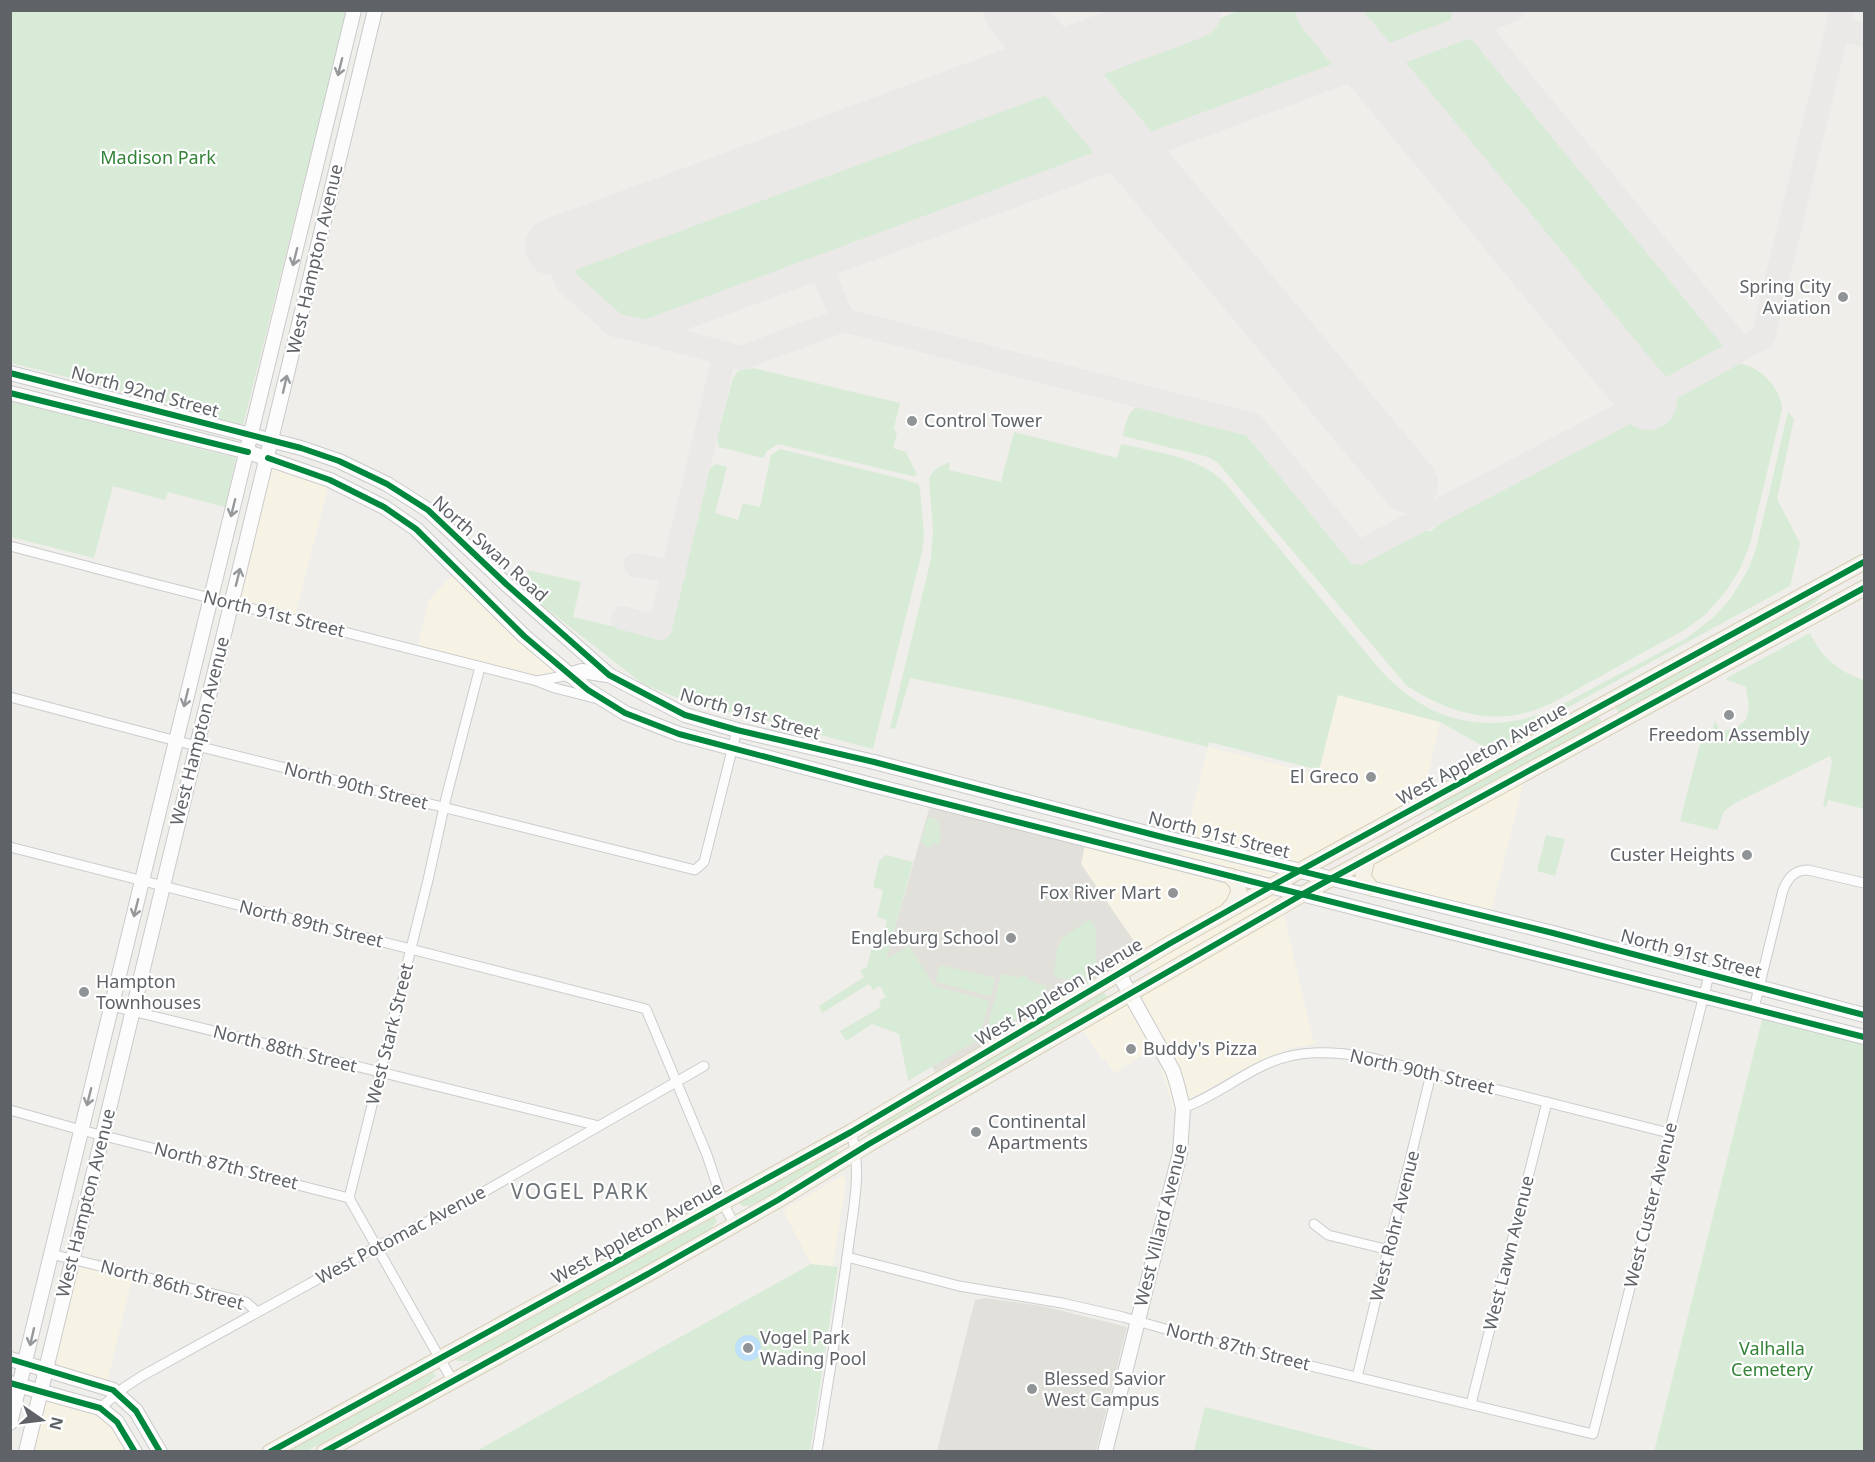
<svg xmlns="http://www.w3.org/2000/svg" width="1875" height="1462" viewBox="0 0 1875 1462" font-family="'Noto Sans',sans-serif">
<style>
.commercial{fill:#f7f3e4}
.education{fill:#e2e0da}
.green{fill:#d8ebd6}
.water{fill:#bfe0f9}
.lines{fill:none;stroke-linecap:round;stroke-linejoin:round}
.taxiway{stroke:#eae9e7;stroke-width:24}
.runway{stroke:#eae9e7;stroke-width:58}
.street-casing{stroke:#cbcccc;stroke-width:11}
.secondary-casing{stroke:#cacacb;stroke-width:16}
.primary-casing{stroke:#d7ceb8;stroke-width:17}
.street{stroke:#fdfcfc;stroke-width:9}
.secondary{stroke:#fdfcfc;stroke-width:14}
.primary{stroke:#f4f2e9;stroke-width:15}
.cycleway-casing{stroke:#fff;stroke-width:10}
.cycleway{stroke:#00873e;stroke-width:6}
.oneway{stroke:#96999c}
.poi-dot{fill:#919496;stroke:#fff;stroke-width:2}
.labels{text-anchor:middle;stroke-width:4.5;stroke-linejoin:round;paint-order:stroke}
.park-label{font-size:18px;fill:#348238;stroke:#fff}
.street-label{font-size:18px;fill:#5f6368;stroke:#fff}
.poi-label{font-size:18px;fill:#5f6368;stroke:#fff;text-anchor:start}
.quarter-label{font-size:21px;letter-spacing:1.5px;fill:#70757a;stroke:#fff}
</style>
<rect width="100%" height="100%" fill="#efeeea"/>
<g class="commercial">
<path d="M 268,458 L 330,480 L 294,619 L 231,604 Z"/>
<path d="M 458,569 L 569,675 L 537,681 L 417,651 L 429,600 Z"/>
<path d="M 1338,695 L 1440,722 L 1424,793 L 1269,879 L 1285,919 L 1312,1036 L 1316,1044 L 1290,1048 L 1232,1075 L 1173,1109 L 1160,1065 L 1152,1049 L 1114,1073 L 1105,1058 L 1102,1059 L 1083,1030 L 1159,984 L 1142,953 L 1081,864 L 1085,845 L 1178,869 L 1208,747 L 1318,775 Z"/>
<path d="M 1524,782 L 1490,915 L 1370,881 L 1369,867 Z"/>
<path d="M 842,1176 L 846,1179 L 833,1266 L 811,1264 L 783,1210 Z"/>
<path d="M 73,1259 L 133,1274 L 106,1387 L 46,1369 Z"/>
<path d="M 40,1391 L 100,1408 L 135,1452 L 26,1452 Z"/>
</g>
<g class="education">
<path d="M 930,806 L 1085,845 L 1081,864 L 1142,953 L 935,1072 L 882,972 Z"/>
<path d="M 987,1298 L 1047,1307 L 1127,1327 L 1096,1451 L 937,1451 L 975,1300 Z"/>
</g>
<g class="green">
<path d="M 1451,10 L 1453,14 L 1449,24 C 1427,33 1391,56 1369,40 C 1360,33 1352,19 1345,11 Z"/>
<path d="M 10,11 L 347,11 L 241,433 L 191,420 L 193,409 L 11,363 Z"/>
<path d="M 1239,11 L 1305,11 C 1317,24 1344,45 1338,65 L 1159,133 C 1151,134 1143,136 1136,132 C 1124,125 1096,89 1090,77 L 1096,65 L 1101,62 Z"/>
<path d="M 1459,39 L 1470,39 L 1481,45 L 1725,337 L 1726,347 L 1723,352 L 1668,383 L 1657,383 L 1648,377 L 1398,73 L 1400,62 L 1404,60 Z"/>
<path d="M 1043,85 C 1066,88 1086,122 1100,139 L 1102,146 L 1097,155 L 657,320 C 646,321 635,323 624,318 C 611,313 567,276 575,261 C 578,255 585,254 590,252 L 1021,91 Z"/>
<path d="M 1739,364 C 1759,365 1781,388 1782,409 L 1750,544 L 1740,569 L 1726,591 L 1706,614 L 1686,629 C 1655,646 1624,663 1594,680 C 1578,688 1562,699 1545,706 C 1496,728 1449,713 1407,686 L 1218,463 L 1208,457 L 1123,436 C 1125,426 1127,412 1137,407 C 1148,401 1232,425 1246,433 C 1253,436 1258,442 1263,448 L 1359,563 L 1426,528 L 1429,532 L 1460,509 L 1642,413 L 1647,418 L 1669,399 Z"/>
<path d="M 753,368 L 900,403 L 894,428 L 897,434 L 893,448 L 906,452 L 917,475 L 912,476 L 778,444 L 767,451 L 763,458 L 719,447 L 717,438 L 733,378 L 738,371 Z"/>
<path d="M 10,401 L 236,458 L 225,507 L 168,492 L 165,500 L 113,486 L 94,558 L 11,537 Z"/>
<path d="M 1788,412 L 1794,419 L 1777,499 L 1800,543 L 1790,586 L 1490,750 L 1440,722 L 1338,695 L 1319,770 L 1209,742 L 1208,747 L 1015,699 L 910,678 L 895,729 L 890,728 L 931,559 L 933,529 L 929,479 C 933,468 940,467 950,462 L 949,470 L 1001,482 L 1014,432 L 1117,458 L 1121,444 L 1126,445 C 1159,453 1200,457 1225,483 L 1376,665 C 1423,720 1482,737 1550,711 L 1687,638 L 1715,616 L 1731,598 L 1748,570 L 1756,549 Z"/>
<path d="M 780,449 L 906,480 L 918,484 L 920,489 L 924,535 L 922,552 L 873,749 L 742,714 L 723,711 L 680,699 L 643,684 L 538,602 L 527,570 L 581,582 L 573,617 L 620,628 L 621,626 L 650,632 L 651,636 L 666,639 L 710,468 L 716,464 L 727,467 L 715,513 L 738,520 L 743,503 L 760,507 L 771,455 Z"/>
<path d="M 1821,594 L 1822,596 C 1809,610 1787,618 1771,631 L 1619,713 L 1615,706 Z"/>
<path d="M 1810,633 C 1821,657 1839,672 1864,680 L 1864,809 L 1828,800 L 1826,807 L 1823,806 L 1832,762 L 1830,756 L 1735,803 L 1724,811 L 1717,830 L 1680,821 L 1700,744 L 1710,737 L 1715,721 L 1721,732 L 1737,727 L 1746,720 L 1749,707 L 1746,687 L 1725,679 Z"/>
<path d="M 1598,715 L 1602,722 L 1600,724 L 1447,807 L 1437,811 L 1431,810 L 1430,807 Z"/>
<path d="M 930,817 L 938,821 L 940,826 L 939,834 L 941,836 L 939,845 L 934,843 L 930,847 L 927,847 L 921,842 L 927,820 Z"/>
<path d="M 1546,835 L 1565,839 L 1555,876 L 1537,871 Z"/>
<path d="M 886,855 L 913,862 L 886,959 L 909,946 L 934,986 L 989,1001 L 979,1039 L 908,1081 L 899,1034 L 872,1024 L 846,1041 L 840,1031 L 881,1007 L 879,1001 L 886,997 L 880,986 L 873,990 L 869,984 L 822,1013 L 819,1006 L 864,977 L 860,970 L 867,967 L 873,942 L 881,944 L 887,920 L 877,917 L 883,890 L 873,887 L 879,861 Z"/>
<path d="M 1090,919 L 1096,929 L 1096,971 L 1078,982 L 1053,976 L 1057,956 L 1055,955 L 1062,938 Z"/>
<path d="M 940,965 L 995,978 L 991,996 L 936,982 Z"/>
<path d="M 1005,974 L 1020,978 L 1021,975 L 1027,976 L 1027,980 L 1046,986 L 1041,1005 L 990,1034 L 987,1028 L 1001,975 Z"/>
<path d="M 1105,993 L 1108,998 L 869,1137 L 867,1132 L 870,1126 L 1096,994 Z"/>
<path d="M 1763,1016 L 1864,1043 L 1864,1451 L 1654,1452 Z"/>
<path d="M 830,1150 L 837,1150 L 839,1154 L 757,1202 L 749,1206 L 741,1206 L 740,1202 Z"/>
<path d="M 715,1217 L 717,1222 L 707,1232 L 484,1355 L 471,1361 L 457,1361 L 456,1359 L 477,1347 Z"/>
<path d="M 811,1264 L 838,1267 L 810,1451 L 479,1452 L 478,1450 Z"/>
<path d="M 433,1372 L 436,1376 L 423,1388 L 307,1451 L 288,1451 Z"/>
<path d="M 1205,1407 L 1379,1451 L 1194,1451 Z"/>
</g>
<circle class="water" cx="748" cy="1348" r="13"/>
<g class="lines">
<g class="taxiway">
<path d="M 1463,10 L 1741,349"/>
<path d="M 1838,28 L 1864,35"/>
<path d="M 1054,61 L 1131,153"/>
<path d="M 554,247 L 567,282 L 615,325 L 646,332 L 1512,10"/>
<path d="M 821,267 L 843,320"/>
<path d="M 646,332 L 741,358 L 843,320 L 1253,425 L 1358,553 L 1648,401 L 1763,337 L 1842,10"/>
<path d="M 636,565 L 674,572"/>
<path d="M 623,618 L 660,628 L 725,353"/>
</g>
<g class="runway">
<path d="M 1012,10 L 1409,484"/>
<path d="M 1325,10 L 1648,401"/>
<path d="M 554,247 L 1193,10"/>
</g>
<g class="street-casing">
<g id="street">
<path d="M 10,546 L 151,583 L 537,681 L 555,688 L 594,698"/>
<path d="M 537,681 L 569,675"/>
<path d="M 10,697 L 169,739 L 695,870 L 704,862 L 737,730"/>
<path d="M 10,847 L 646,1009 L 707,1155 L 723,1203 L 734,1224"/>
<path d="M 112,1006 L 599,1126"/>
<path d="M 1754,1008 L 1783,890 C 1788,878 1794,870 1808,870 L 1864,883"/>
<path d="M 1183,1108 C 1211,1098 1235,1079 1262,1066 C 1296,1049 1331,1051 1368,1057 L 1669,1133"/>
<path d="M 10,1110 L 81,1130 L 349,1198"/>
<path d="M 1314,1224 L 1328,1235 L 1389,1250"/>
<path d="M 51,1254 L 246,1302 L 257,1312"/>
<path d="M 847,1257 L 959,1286 L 1062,1303 L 1123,1317 L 1211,1342 L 1593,1434 L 1709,975"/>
<path d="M 1357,1377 L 1431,1074"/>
<path d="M 452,1380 L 349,1198 L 428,880 L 446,798 L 480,667"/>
<path d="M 1471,1404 L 1547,1102"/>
<path d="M 100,1408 L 125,1387 L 142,1376 L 376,1247 L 459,1206 L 704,1066"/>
<path d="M 817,1452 C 828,1382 840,1312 849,1242 C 854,1205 862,1169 851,1132"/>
</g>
</g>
<g class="secondary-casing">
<g id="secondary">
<path d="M 10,373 L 301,448 L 339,461 L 387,484 L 428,510 L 506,584 L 609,675 L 685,715 L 737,730 L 874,762 L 1166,838 L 1553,933 L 1864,1015"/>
<path d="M 10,393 L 248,452 L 330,480 L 384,507 L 416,529 L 524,636 L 588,690 L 625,713 L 679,734 L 868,784 L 1864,1037"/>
<path d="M 569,675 L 582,671 L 607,675"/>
<path d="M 10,1359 L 113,1390 L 136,1411 L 160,1452"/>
<path d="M 10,1383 L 100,1408 L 117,1422 L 135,1452"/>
<path d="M 10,1423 L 354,10"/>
<path d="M 26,1452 L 375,10"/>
<path d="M 1105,1452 L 1180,1153 L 1183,1108 L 1177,1084 L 1173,1071 L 1119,974"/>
</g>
</g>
<g class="primary-casing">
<g id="primary">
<path d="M 1367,859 L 1363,877 L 1371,888"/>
<path d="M 1229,909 L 1234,903 L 1239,891 L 1236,882 L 1230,876"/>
<path d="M 270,1452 L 851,1132 L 1169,944 L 1270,887 L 1864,562"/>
<path d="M 324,1452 L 646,1275 L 778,1200 L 869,1144 L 1303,894 L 1864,588"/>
</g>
</g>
<use href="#street" class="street"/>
<use href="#secondary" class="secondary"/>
<use href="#primary" class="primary"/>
<g class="cycleway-casing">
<g id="cycleway">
<path d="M 10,373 L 301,448 L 339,461 L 387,484 L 428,510 L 506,584 L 609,675 L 685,715 L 737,730 L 874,762 L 1166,838 L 1553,933 L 1864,1015"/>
<path d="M 10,393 L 248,452"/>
<path d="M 268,458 L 330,480 L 384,507 L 416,529 L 524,636 L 588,690 L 625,713 L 679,734 L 868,784 L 1864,1037"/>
<path d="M 10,1359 L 113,1390 L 136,1411 L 160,1452"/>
<path d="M 10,1383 L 100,1408 L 117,1422 L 135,1452"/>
<path d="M 270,1452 L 851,1132 L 1169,944 L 1270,887 L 1864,562"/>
<path d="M 324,1452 L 646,1275 L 778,1200 L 869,1144 L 1303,894 L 1864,588"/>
</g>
</g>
<use href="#cycleway" class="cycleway"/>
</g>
<defs><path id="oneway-shaft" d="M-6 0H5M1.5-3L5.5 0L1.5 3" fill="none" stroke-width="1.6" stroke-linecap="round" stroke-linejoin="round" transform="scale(1.5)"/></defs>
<g class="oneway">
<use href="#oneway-shaft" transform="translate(340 67) rotate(104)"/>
<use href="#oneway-shaft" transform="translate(295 257) rotate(104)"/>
<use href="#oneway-shaft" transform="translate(285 384) rotate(-77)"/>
<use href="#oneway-shaft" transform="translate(233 508) rotate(104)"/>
<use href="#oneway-shaft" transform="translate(238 577) rotate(-76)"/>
<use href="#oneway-shaft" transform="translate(186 698) rotate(104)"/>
<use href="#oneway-shaft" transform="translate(136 908) rotate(104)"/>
<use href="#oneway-shaft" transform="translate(89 1097) rotate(104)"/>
<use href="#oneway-shaft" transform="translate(32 1337) rotate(103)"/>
</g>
<g class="poi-dot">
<circle cx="1843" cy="297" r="6"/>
<circle cx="912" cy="421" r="6"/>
<circle cx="1729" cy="715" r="6"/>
<circle cx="1371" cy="777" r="6"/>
<circle cx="1747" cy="855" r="6"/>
<circle cx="1173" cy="893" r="6"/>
<circle cx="1011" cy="938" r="6"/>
<circle cx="84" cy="992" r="6"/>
<circle cx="1131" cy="1049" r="6"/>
<circle cx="976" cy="1132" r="6"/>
<circle cx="748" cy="1348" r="6"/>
<circle cx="1032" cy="1389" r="6"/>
</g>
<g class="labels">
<g class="park-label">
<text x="158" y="164">Madison Park</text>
<text x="1772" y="1355">Valhalla<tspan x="1772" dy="21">Cemetery</tspan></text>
</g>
<g class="street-label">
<text transform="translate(315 259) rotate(-77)" y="6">West Hampton Avenue</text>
<text transform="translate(145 392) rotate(15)" y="6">North 92nd Street</text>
<text transform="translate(490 549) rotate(42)" y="6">North Swan Road</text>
<text transform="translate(274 614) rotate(14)" y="6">North 91st Street</text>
<text transform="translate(750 714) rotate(16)" y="6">North 91st Street</text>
<text transform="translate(200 731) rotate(-76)" y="6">West Hampton Avenue</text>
<text transform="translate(1482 754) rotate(-29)" y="6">West Appleton Avenue</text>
<text transform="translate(356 786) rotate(14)" y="6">North 90th Street</text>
<text transform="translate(1219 835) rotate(14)" y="6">North 91st Street</text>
<text transform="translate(311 924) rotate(14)" y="6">North 89th Street</text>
<text transform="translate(1691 954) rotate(15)" y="6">North 91st Street</text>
<text transform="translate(1059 992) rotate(-31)" y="6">West Appleton Avenue</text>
<text transform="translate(390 1034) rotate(-76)" y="6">West Stark Street</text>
<text transform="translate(285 1049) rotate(14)" y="6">North 88th Street</text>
<text transform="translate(1422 1072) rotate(13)" y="6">North 90th Street</text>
<text transform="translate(226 1166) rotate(14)" y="6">North 87th Street</text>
<text transform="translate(86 1203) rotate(-76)" y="6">West Hampton Avenue</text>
<text transform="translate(1651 1205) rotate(-76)" y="6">West Custer Avenue</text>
<text transform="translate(1161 1225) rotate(-76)" y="6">West Villard Avenue</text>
<text transform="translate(1395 1226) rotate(-76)" y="6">West Rohr Avenue</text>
<text transform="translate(637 1233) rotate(-29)" y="6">West Appleton Avenue</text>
<text transform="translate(401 1235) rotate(-28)" y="6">West Potomac Avenue</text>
<text transform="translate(1509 1253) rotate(-76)" y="6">West Lawn Avenue</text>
<text transform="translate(172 1285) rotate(15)" y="6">North 86th Street</text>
<text transform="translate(1238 1347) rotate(14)" y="6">North 87th Street</text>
</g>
<g class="poi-label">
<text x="1831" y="293" text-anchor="end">Spring City<tspan x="1831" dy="21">Aviation</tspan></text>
<text x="924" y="427">Control Tower</text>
<text x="1729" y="741" text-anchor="middle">Freedom Assembly</text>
<text x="1359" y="783" text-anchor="end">El Greco</text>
<text x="1735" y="861" text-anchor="end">Custer Heights</text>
<text x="1161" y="899" text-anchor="end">Fox River Mart</text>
<text x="999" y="944" text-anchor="end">Engleburg School</text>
<text x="96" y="988">Hampton<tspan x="96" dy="21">Townhouses</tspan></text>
<text x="1143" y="1055">Buddy's Pizza</text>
<text x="988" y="1128">Continental<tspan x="988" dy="21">Apartments</tspan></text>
<text x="760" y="1344">Vogel Park<tspan x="760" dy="21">Wading Pool</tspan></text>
<text x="1044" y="1385">Blessed Savior<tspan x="1044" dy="21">West Campus</tspan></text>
</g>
<g class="quarter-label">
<text x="580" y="1199">VOGEL PARK</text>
</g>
</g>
<rect width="1875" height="1462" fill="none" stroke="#5f6368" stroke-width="24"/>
<g transform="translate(42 1420) rotate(104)" stroke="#ffffff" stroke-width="4.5" paint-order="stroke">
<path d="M0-4.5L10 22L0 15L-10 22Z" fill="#5f6368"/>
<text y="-9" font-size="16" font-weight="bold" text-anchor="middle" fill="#5f6368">N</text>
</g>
</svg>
